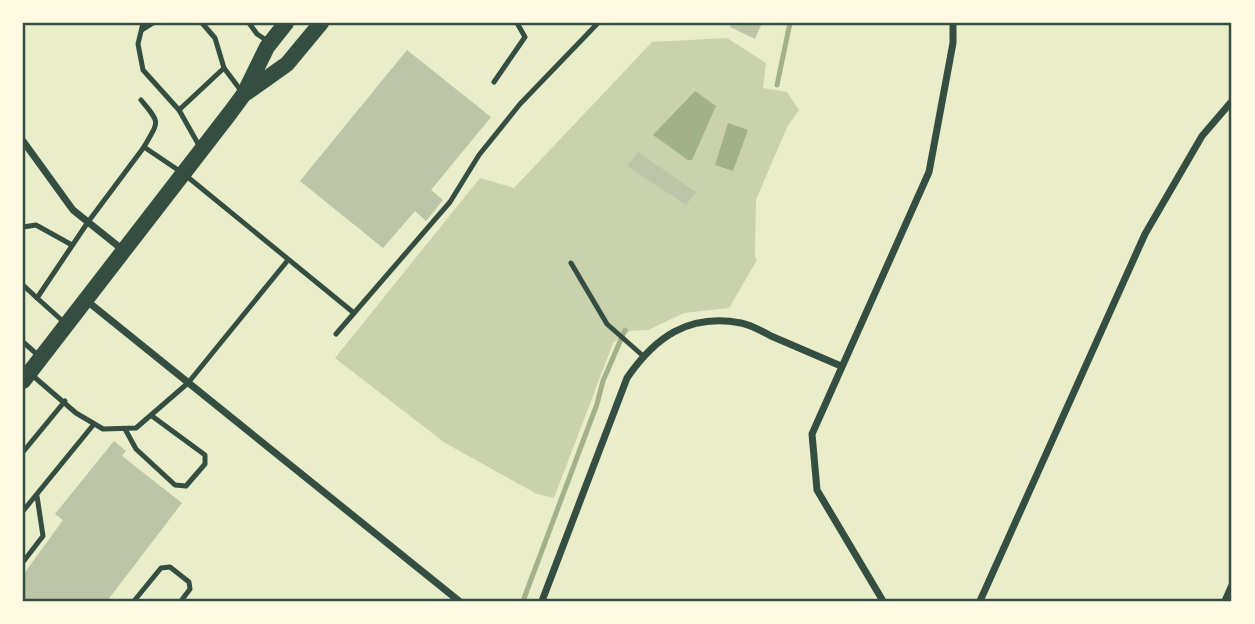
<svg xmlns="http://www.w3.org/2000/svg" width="1255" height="624" viewBox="0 0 1255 624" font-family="'Fira Sans Condensed',sans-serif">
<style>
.green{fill:#cad2ad}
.water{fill:#a3b18a}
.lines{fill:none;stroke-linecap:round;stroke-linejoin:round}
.stream{stroke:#a3b18a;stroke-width:5}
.building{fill:#bcc5a7}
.service{stroke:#344e41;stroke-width:5}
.minor{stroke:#344e41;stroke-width:7}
.primary{stroke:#344e41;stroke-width:16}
.neatline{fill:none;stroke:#344e41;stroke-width:2.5}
</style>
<rect width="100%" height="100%" fill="#e9edc9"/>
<path class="green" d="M 727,38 L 766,63 L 763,88 L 787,92 L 799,110 L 787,127 L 756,200 L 755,257 L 757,260 L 729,308 L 684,313 L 648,330 L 630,331 L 613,343 L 554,498 L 537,494 L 445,443 L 335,358 L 480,178 L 514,188 L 652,42 Z"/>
<g class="water">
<path d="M 695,91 L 716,106 L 692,160 L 688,160 L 653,135 Z"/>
<path d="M 728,123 L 748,130 L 733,171 L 715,165 Z"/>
</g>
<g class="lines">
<g class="stream">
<path d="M 777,85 L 790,23"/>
<path d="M 523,601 L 597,404 L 603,381 L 625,330"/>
</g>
</g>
<g class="building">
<path d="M 732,23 L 762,23 L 755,39 L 730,27 Z"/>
<path d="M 407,50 L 491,117 L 431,190 L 443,200 L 426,221 L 415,211 L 383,248 L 300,181 Z"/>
<path d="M 638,152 L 696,192 L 686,205 L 627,166 Z"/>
<path d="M 114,441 L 126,451 L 122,456 L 182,503 L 107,601 L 23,601 L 23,575 L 63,520 L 55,514 Z"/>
</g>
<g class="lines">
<g class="service">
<path d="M 143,23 L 138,44 L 143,70 L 179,110 L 201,149"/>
<path d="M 202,23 L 215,38 L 224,68 L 242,92"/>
<path d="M 249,23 L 257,34 L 269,42"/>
<path d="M 142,30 L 153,23"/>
<path d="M 494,82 L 525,37 L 517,23"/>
<path d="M 141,100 C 161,124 159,120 144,147 L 184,174 L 354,313"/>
<path d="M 179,110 L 224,68"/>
<path d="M 23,227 L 36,225 L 72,245"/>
<path d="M 571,263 L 607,324 L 642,355"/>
<path d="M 23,285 L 37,298"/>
<path d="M 66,324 L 37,298 L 88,222 L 144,147"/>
<path d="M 336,334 L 450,202 L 479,155 L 520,104 L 598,23"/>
<path d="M 23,342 L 39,356"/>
<path d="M 32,375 L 76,413 L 103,429 L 136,428 L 188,383 L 288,260"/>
<path d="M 125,429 L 136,449 L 175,485 L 186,486 L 205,464 L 205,455 L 152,416"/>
<path d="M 23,452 L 65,401"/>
<path d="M 23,511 L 94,424"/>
<path d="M 23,562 L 43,536 L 37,496"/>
<path d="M 134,601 L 161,568 L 170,567 L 189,582 L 190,589 L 181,601"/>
</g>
<g class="minor">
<path d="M 23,141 L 73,210 L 123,250"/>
<path d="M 87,301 L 459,601"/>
<path d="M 542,601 L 627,378 C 655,337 689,313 741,323 C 751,325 762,331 771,336 C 794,346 818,356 841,366"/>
<path d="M 883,601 L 817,490 L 812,434 L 929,172 L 953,43 L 953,23"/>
<path d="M 980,601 L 1145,234 L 1202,136 L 1232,101"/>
<path d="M 1225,601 L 1232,585"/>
</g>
<g class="primary">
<path d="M 246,93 L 287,64 L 321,23"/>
<path d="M 23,381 L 230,113 L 244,94 L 267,47 L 286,23"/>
</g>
</g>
<rect width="1255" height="624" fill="none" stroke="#fefae0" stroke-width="49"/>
<rect x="24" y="24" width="1206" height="576" class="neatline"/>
</svg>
